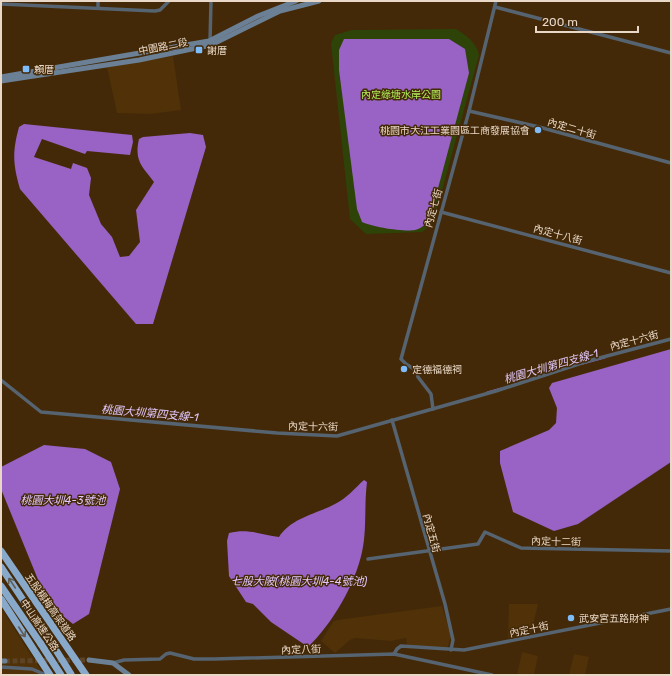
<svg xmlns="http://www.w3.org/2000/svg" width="672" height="676" viewBox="0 0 672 676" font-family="Rubik,'Noto Sans TC',sans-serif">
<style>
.built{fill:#503108}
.green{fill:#2e4308}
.water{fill:#9962c5}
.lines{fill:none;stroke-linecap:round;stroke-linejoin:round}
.stream{stroke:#9962c5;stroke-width:1}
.secondary-tunnel{stroke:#5c4325;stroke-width:5;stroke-dasharray:5 2.5;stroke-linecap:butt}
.street{stroke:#566370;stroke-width:3.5}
.secondary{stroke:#6b8095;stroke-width:5}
.highway{stroke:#89a9ca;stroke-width:7}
.highway-bridge{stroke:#89a9ca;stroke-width:7}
.oneway{stroke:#5f5c56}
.poi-dot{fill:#7ebdf9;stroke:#432908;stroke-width:1.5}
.labels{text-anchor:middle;stroke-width:3;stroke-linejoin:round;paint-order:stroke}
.street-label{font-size:10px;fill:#e9d8c7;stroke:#432908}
.poi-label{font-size:10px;fill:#e9d8c7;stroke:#432908;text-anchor:start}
.park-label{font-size:10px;fill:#b2ec5a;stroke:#432908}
.water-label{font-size:11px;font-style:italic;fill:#e1c7fa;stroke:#432908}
</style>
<rect width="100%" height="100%" fill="#432908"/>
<g class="built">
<path d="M 173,56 L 181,110 L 151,114 L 117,113 L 107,67 Z"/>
<path d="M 509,604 L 538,604 L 531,634 L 508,638 Z"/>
<path d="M 442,606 L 451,636 L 447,649 L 407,645 L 406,638 L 391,641 L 355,638 L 350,640 L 335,653 L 321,641 L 333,622 L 337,620 Z"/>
<path d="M 1,608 L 29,652 L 44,675 L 1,675 Z"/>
<path d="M 522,652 L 538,656 L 534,675 L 517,675 Z"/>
<path d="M 574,654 L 589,657 L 585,675 L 569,675 Z"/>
</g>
<path class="green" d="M 456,29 C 467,36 476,42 479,55 L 433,223 L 422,232 L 366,234 L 350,219 L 331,43 L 335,35 L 352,30 Z"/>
<g class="water">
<path d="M 344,39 L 449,39 L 465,49 L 469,73 L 430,218 C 426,224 422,228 415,230 C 404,232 372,227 362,222 L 357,209 L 339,70 L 339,50 Z"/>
<path d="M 24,124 L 132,135 L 133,142 L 130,155 L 87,151 L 85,154 L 42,139 L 34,157 L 71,169 L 73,163 L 87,168 L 91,178 L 89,195 L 101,224 L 112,237 L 120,257 L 129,256 L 140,242 L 136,210 L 154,182 C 142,166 134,161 139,139 L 143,137 L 190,133 L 203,135 L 206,147 L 153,324 L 136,324 L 20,189 C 13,164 12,153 19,127 Z"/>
<path d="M 671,349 L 671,462 L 578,524 L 554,531 L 513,512 L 500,463 L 500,451 L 549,430 L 556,423 L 557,408 L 549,388 L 552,383 Z"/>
<path d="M 44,445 L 85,449 L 111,462 L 120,489 L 89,614 L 73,624 L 48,604 L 1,489 L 1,467 Z"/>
<path d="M 364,480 L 367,482 C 364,505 367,530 362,552 C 355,585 332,624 308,647 L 271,622 L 253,604 L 246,602 L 229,576 L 227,541 L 229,533 C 249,528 261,535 279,537 C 291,518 316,514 335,504 C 346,499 355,488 364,480 Z"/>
</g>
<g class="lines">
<g class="stream">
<path d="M 583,364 L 605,358"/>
<path d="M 487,392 L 501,388"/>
</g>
<path class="secondary-tunnel" d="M 5,661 L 89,660"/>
<g class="street">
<path d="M 1,4 L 155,11 L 160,10 L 169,1"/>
<path d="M 495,7 L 671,53"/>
<path d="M 98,8 L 98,1"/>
<path d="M 210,42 L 211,1"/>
<path d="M 469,111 L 539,127 L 671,163"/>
<path d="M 441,212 L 671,273"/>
<path d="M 1,380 L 41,412 L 277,433 L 337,436 L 496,391 L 588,361 L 671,339"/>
<path d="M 433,409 L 431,394 L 418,377 L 417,371 L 406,364 L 401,359 L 469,111 L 496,1"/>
<path d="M 392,420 L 445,604 L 453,640 L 451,650"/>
<path d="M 368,559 L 478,544 L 485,532 L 521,548 L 671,551"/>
<path d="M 394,654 L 397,649 L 401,646 L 464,650 L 671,609"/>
<path d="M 113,663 L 124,660 L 160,659 L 166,654 L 170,653 L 194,659 L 214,659 L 394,654 L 492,675"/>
<path d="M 1,667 L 32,669 L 46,675"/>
</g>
<g class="secondary">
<path d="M 1,77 L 209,41 L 258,16 L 296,1"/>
<path d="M 1,81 L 139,60 L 211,45 L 280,11 L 319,1"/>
<path d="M 89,660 L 113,663 L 129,675"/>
<path d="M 1,661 L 5,661"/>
</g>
<g class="highway">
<path d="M 1,567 L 49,639"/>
<path d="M 1,586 L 41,644"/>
</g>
<g class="highway-bridge">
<path d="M 1,551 L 86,675"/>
<path d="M 1,599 L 50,675"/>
<path d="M 49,639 L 71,674"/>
<path d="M 41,644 L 61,675"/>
</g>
</g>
<defs><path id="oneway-shaft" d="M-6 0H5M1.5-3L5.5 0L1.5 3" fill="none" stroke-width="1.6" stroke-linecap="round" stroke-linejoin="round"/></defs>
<g class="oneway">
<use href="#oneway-shaft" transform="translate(12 583) rotate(-124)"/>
<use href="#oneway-shaft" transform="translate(22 632) rotate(57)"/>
</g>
<g class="poi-dot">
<rect x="195" y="46" width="8" height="8" rx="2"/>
<rect x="22" y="65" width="8" height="8" rx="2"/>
<circle cx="538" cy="130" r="4"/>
<circle cx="404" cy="369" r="4"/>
<circle cx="571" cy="618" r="4"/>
</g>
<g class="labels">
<g class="street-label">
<text transform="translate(163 46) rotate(-11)" y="4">中園路二段</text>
<text transform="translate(572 128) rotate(16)" y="4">內定二十街</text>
<text transform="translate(433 208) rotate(-74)" y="4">內定七街</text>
<text transform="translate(558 234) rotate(15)" y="4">內定十八街</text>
<text transform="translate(634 340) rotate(-15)" y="4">內定十六街</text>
<text transform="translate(313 426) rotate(1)" y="4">內定十六街</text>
<text transform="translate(432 533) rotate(75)" y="4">內定五街</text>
<text transform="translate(556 541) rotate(1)" y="4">內定十二街</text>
<text transform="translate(51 607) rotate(55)" y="4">五股楊梅高架道路</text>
<text transform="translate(40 625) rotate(56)" y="4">中山高速公路</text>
<text transform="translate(529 629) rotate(-12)" y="4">內定十街</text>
<text transform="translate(301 649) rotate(-2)" y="4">內定八街</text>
</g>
<g class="poi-label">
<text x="207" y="54">謝厝</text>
<text x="34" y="73">賴厝</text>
<text x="530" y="134" text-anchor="end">桃園市大江工業園區工商發展協會</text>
<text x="412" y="373">定德福德祠</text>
<text x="579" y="622">武安宮五路財神</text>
</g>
<g class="park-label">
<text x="401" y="98">內定綠塘水岸公園</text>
</g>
<g class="water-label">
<text transform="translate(551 366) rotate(-16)" y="4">桃園大圳第四支線-1</text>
<text transform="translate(150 413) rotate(5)" y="4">桃園大圳第四支線-1</text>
<text x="63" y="504">桃園大圳4-3號池</text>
<text x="299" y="585">七股大陂(桃園大圳4-4號池)</text>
</g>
</g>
<rect width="672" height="676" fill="none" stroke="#e9d8c7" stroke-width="4"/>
<path d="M536 26v6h102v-6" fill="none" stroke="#e9d8c7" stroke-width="2"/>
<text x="542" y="26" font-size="12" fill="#e9d8c7" stroke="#432908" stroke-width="3" paint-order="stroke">200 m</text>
</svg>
